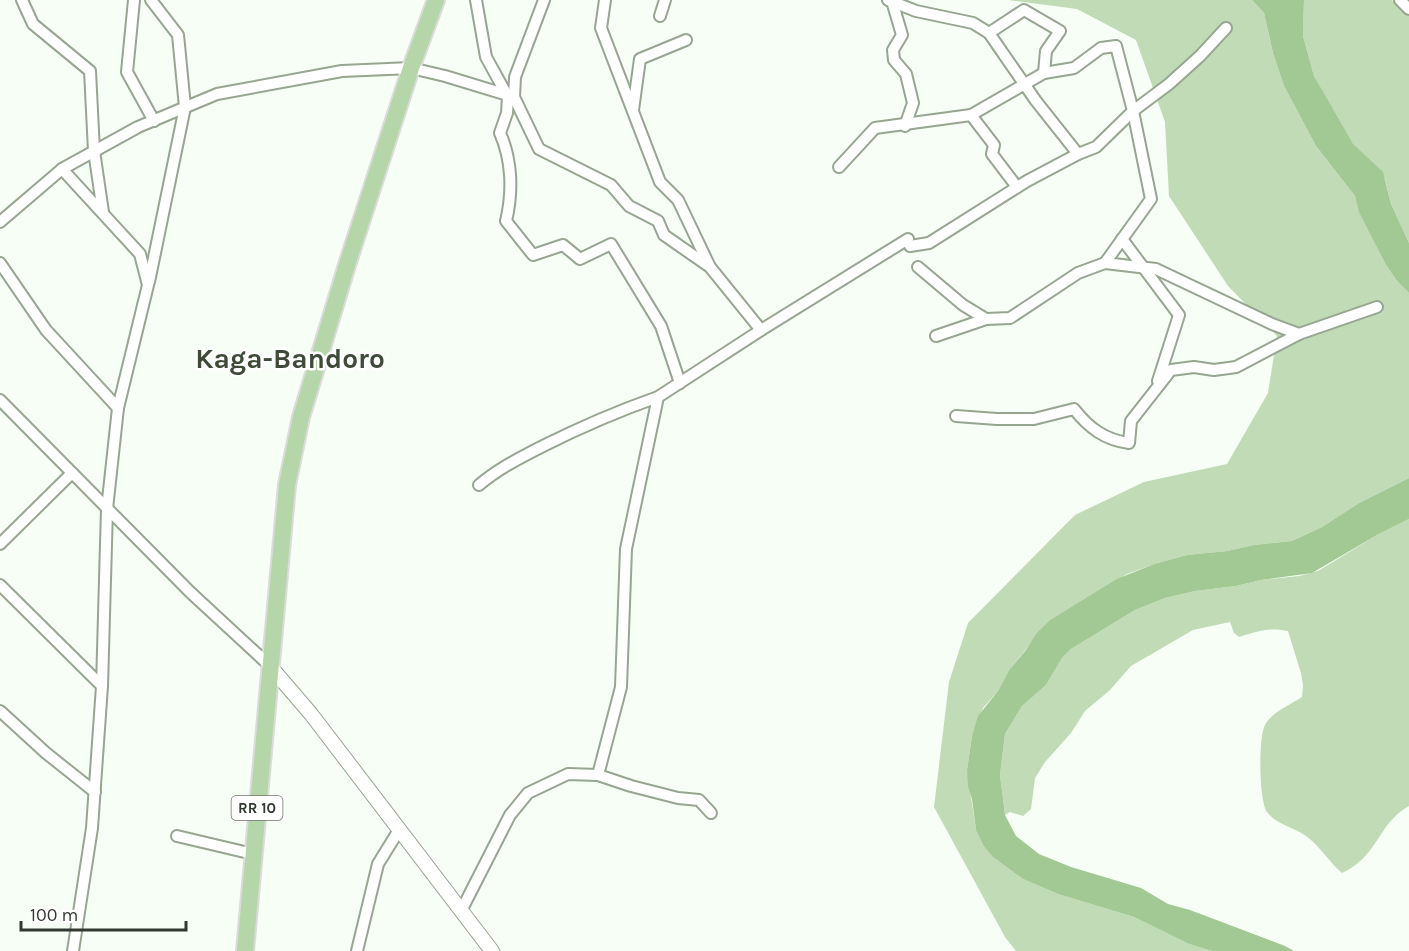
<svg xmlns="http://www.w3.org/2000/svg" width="1409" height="951" viewBox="0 0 1409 951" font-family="Karla,sans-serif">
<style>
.green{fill:#c0dbb6}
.water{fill:#a2c894}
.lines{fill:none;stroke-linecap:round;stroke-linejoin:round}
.minor-casing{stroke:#96a690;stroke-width:14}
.tertiary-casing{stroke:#96a690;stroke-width:16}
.primary-casing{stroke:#dadbda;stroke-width:20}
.minor{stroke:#fff;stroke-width:10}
.tertiary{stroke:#fff;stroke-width:14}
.primary{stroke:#b5d6a8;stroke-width:16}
.labels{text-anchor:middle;stroke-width:5;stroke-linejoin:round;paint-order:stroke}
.shield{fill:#fff;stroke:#70746e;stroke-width:1.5}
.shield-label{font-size:15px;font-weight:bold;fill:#323930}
.town-label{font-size:28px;font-weight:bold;fill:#3d4b38;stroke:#fff}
</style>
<rect width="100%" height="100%" fill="#f7fef5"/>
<g class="green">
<path d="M 1008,0 L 1252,0 L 1264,13 L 1273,53 L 1284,86 L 1316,146 L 1355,196 L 1360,212 L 1386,265 L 1397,281 L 1409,293 L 1409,478 L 1359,503 L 1322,527 L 1292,541 L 1254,545 L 1227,551 L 1187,555 L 1154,564 L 1127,574 L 1050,620 L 1009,670 L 998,691 L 983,708 L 972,736 L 967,770 L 976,830 L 1008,867 L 1023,879 L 1058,894 L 1134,917 L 1189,944 L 1212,951 L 1016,951 L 1005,937 L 934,807 L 949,682 L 968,623 L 1075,515 L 1144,482 L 1227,464 L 1268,393 L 1277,336 L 1228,286 L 1169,196 L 1165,122 L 1136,40 L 1077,9 Z"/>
<path d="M 1304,0 L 1392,0 L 1409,16 L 1409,243 L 1391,204 L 1385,179 L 1357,150 L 1345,133 L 1314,76 L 1303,36 Z"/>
<path d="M 1409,519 L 1409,806 C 1377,824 1379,856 1342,873 C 1329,862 1320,846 1306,836 C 1294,827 1277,825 1267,812 C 1259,801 1258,737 1265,725 C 1272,712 1290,705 1302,697 L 1303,685 L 1301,673 L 1288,631 C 1270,627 1257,631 1239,637 L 1234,633 L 1230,622 L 1193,630 L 1131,666 L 1110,690 L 1085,711 L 1071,733 L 1045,762 L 1035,778 L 1031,809 L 1023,816 L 1010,812 L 1005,815 L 1000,775 L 1005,734 L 1022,706 L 1046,685 L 1062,658 L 1071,649 L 1135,610 L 1165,598 L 1195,591 L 1236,586 L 1261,580 L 1299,576 L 1318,571 L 1377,535 Z"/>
</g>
<g class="water">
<path d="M 1252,0 L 1304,0 L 1303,36 L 1314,76 L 1353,144 L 1383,172 L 1391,204 L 1409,243 L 1409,293 L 1397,281 L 1386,265 L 1359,212 L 1355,196 L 1316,146 L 1284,86 L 1273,53 L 1264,13 Z"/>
<path d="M 1409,478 L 1409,519 L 1377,535 L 1312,573 L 1261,580 L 1236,586 L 1195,591 L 1165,598 L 1135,610 L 1071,649 L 1062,658 L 1046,685 L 1022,706 L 1005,734 L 1000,775 L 1005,815 L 1016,836 L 1039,854 L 1071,867 L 1141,888 L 1168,904 L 1190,910 L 1285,946 L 1294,951 L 1212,951 L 1189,944 L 1134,917 L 1058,894 L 1023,879 L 992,856 L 984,846 L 976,830 L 972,799 L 968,786 L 967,770 L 972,736 L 978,716 L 998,691 L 1009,670 L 1026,650 L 1036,634 L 1050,620 L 1117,579 L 1154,564 L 1187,555 L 1227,551 L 1254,545 L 1292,541 L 1322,527 L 1359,503 Z"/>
</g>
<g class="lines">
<g class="minor-casing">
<g id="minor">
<path d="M 22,0 L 33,24 L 90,71 L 94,151 L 103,212"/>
<path d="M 134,0 L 127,72 L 154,121"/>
<path d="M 476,0 L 486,57 L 508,97 L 507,113 L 500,133 C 512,160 513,192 506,221 L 533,255 L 563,245 L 580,259 L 611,244 L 661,326 L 680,383"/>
<path d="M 544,0 L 515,77 L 514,97 L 539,149 L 611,185 L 629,206 L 658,221 L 664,235 L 710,267 L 761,330"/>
<path d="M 605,0 L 601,28 L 660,182 L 678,200 L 709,265"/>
<path d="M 888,0 L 916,11 L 973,23 L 989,33 L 1036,101 L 1078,154"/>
<path d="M 1400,0 L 1409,9"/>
<path d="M 892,1 L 902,35 L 893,50 L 894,60 L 906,74 L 913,103 L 905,126"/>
<path d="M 660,16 L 665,0"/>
<path d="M 989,33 L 1024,10 L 1060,31 L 1046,51 L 1044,73"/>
<path d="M 633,110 L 640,59 L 686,40"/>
<path d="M 971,115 L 994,145 L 992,154 L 1017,187"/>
<path d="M 839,167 L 875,128 L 971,115 L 1044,73 L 1074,68 L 1101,48 L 1116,46 L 1133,111 L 1151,199 L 1105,263"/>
<path d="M 62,169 L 140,254 L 148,285 L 118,408 L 107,509 L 102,686 L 92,828 L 73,951"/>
<path d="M 0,222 L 62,169 L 138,127 L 217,94 L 342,71 L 411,68 L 445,76 L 514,97"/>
<path d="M 1122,239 L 1179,315 L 1158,381"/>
<path d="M 910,246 L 929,243 L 1027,181 L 1078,154 L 1096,147 L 1133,111 L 1169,84 L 1200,56 L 1226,28"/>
<path d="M 0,263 L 46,330 L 118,408"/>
<path d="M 918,267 L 963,305 L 986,319"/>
<path d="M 149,282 L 185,107 L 178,35 L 151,0"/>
<path d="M 936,336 L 986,319 L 1010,318 L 1078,273 L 1105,263 L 1156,269 L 1272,324 L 1299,334 L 1377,307"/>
<path d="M 0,400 L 190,592 L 269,665"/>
<path d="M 956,416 L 997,419 L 1034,419 L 1074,409 C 1089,428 1105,440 1129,443 L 1131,421 L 1171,370 L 1194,367 L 1214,370 L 1236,367 L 1299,334"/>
<path d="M 479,485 C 499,468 520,458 543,446 C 581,427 618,411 658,397"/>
<path d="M 0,544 L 72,473"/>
<path d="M 0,585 L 102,686"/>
<path d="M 0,711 L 46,753 L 95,792"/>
<path d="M 598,775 L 621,687 L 626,549 L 658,397 L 761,330 L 908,239"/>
<path d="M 177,836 L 253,854"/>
<path d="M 461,911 L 510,815 L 528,793 L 568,774 L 598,775 L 631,786 L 678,798 L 699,800 L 711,813"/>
<path d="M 357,951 L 378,864 L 399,830"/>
</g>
</g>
<g class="tertiary-casing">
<path id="tertiary" d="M 269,665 L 311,714 L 492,951"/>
</g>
<g class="primary-casing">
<path id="primary" d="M 245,951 L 287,485 L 301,417 L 347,265 L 411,68 L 436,0"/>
</g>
<use href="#minor" class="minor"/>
<use href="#tertiary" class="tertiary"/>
<use href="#primary" class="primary"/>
</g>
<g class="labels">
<rect class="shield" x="231.5" y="796" width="51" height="24" rx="4.5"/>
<g class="shield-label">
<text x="257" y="813">RR 10</text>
</g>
<g class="town-label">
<text x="290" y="368">Kaga-Bandoro</text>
</g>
</g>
<path d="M21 921v9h165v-9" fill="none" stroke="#323930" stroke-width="3"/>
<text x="30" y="921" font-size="18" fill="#323930" stroke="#ffffff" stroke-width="4.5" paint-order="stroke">100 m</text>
</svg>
